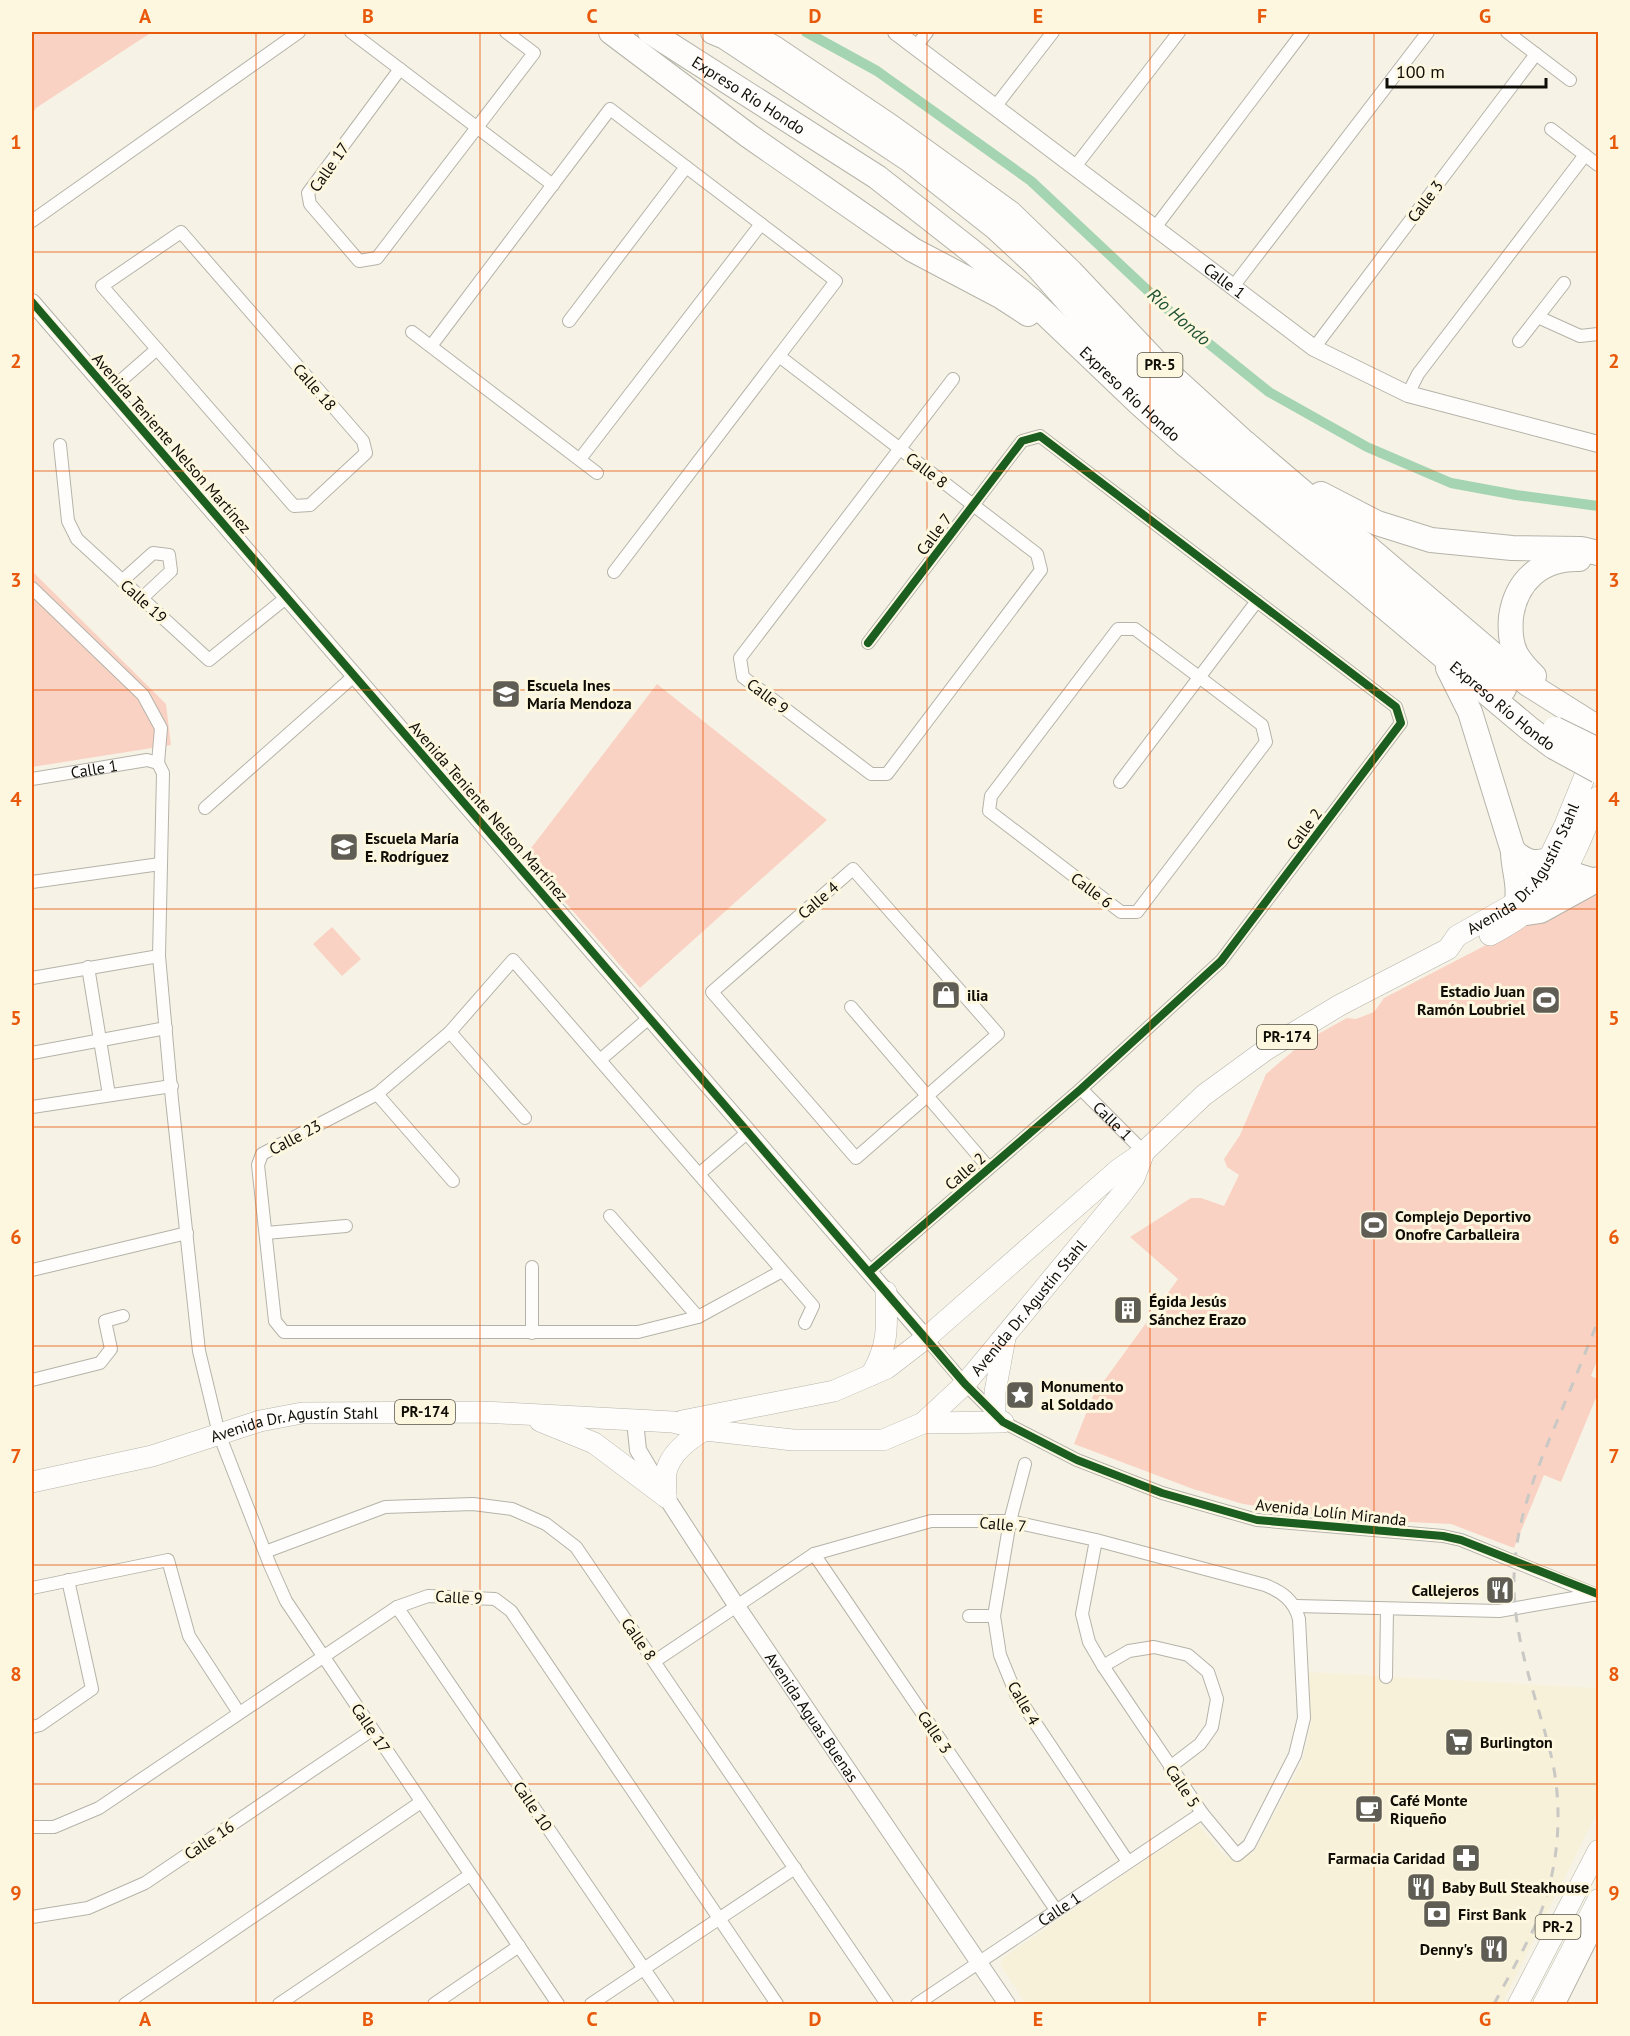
<svg xmlns="http://www.w3.org/2000/svg" width="1630" height="2036" viewBox="0 0 1630 2036" font-family="'PT Sans',sans-serif">
<style>
.built{fill:#f7f1da}
.green{fill:#fad2c3}
.lines{fill:none;stroke-linecap:round;stroke-linejoin:round}
.canal{stroke:#a5d4b2;stroke-width:10}
.minor-casing{stroke:#b5b3a9;stroke-width:14}
.tertiary-casing{stroke:#b5b3a9;stroke-width:18}
.primary-casing{stroke:#b5b3a9;stroke-width:21}
.trunk-casing{stroke:#b5b3a9;stroke-width:22}
.motorway-casing{stroke:#b5b3a9;stroke-width:26}
.minor{stroke:#fefdfb;stroke-width:12}
.tertiary{stroke:#fefdfb;stroke-width:16}
.primary{stroke:#fefdfb;stroke-width:20}
.trunk{stroke:#fefdfb;stroke-width:21}
.motorway{stroke:#fefdfb;stroke-width:24}
.rail{stroke:#c9c8c4;stroke-width:3;stroke-dasharray:10 10;stroke-linecap:butt}
.motorway-bridge-casing{stroke:#b5b3a9;stroke-width:26;stroke-linecap:butt}
.motorway-bridge{stroke:#fefdfb;stroke-width:24}
.cycleway-casing{stroke:#fdf7df;stroke-width:11}
.cycleway{stroke:#1b5e20;stroke-width:8}
.grid{fill:none;stroke:#e8590c;stroke-width:1.5;stroke-opacity:0.55}
.labels{text-anchor:middle;stroke-width:6;stroke-linejoin:round;paint-order:stroke}
.shield{fill:#fdf7df;stroke:#565347;stroke-width:1.5}
.shield-label{font-size:15px;font-weight:bold;fill:#0f0d06}
.street-label{font-size:16px;fill:#0f0d06;stroke:#fdf7df}
.poi-label{font-size:16px;font-weight:bold;fill:#0f0d06;stroke:#fdf7df;text-anchor:start}
.water-label{font-size:18px;font-style:italic;fill:#1e5134;stroke:#fdf7df}
.neatline{fill:none;stroke:#e8590c;stroke-width:2}
.grid-label{font-size:20px;text-anchor:middle;font-weight:bold;fill:#e8590c}
</style>
<rect width="100%" height="100%" fill="#f6f3e6"/>
<path class="built" d="M 1307,1672 L 1598,1688 L 1598,1810 L 1502,2004 L 1026,2004 L 1000,1964 L 1003,1958 L 1198,1824 L 1226,1857 L 1253,1854 L 1303,1760 L 1311,1723 Z"/>
<g class="green">
<path d="M 32,32 L 152,32 L 36,108 L 32,115 Z"/>
<path d="M 32,571 L 166,704 L 171,745 L 32,767 Z"/>
<path d="M 657,684 L 827,820 L 640,988 L 525,856 Z"/>
<path d="M 1598,887 L 1598,1358 L 1591,1376 L 1598,1379 L 1598,1393 L 1561,1482 L 1544,1475 L 1514,1548 L 1451,1524 L 1344,1519 L 1243,1504 L 1193,1489 L 1074,1444 L 1093,1396 L 1178,1279 L 1130,1237 L 1191,1198 L 1201,1198 L 1224,1206 L 1239,1175 L 1227,1167 L 1224,1159 L 1240,1135 L 1266,1074 L 1299,1046 L 1318,1034 L 1347,1018 L 1356,1019 L 1374,1012 L 1384,998 Z"/>
<path d="M 332,927 L 361,959 L 342,976 L 313,944 Z"/>
</g>
<g class="lines">
<path class="canal" d="M 806,32 L 877,71 L 1031,181 L 1177,318 L 1269,392 L 1367,447 L 1451,483 L 1516,495 L 1598,506"/>
<g class="minor-casing">
<g id="minor">
<path d="M 351,32 L 553,185"/>
<path d="M 1507,32 L 1570,80"/>
<path d="M 916,47 L 927,32"/>
<path d="M 400,69 L 308,193 L 310,204 L 359,261 L 377,258 L 534,53 L 506,32"/>
<path d="M 995,107 L 1053,32"/>
<path d="M 1551,129 L 1598,165"/>
<path d="M 1074,168 L 1179,32"/>
<path d="M 32,221 L 299,32"/>
<path d="M 1154,229 L 1303,32"/>
<path d="M 181,232 L 363,441 L 366,453 L 310,505 L 294,506 L 102,286 Z"/>
<path d="M 1232,288 L 1428,32"/>
<path d="M 1538,317 L 1580,336 L 1598,334"/>
<path d="M 569,321 L 686,167"/>
<path d="M 412,332 L 597,473"/>
<path d="M 1519,341 L 1564,283"/>
<path d="M 431,346 L 610,109 L 836,281 L 614,572"/>
<path d="M 1314,348 L 1536,54"/>
<path d="M 779,356 L 1037,554 L 1041,570 L 887,774 L 871,774 L 743,677 L 740,658 L 953,379"/>
<path d="M 109,391 L 157,349"/>
<path d="M 1408,394 L 1418,374 L 1585,155"/>
<path d="M 60,445 L 68,521 L 77,539 L 209,660 L 287,597"/>
<path d="M 580,459 L 761,224"/>
<path d="M 122,581 L 153,553 L 169,555 L 171,571 L 141,599"/>
<path d="M 32,588 L 143,695 L 161,728 L 158,763"/>
<path d="M 1118,629 L 1135,629 L 1199,677 L 1262,725 L 1266,742 L 1137,912 L 1121,912 L 989,811 L 991,796 Z"/>
<path d="M 868,643 L 1022,441 L 1040,436 L 1396,707 L 1401,723 L 1221,961 L 1081,1089 L 869,1272"/>
<path d="M 158,763 L 163,773 L 159,956 L 172,1100 L 199,1351 L 219,1434 L 270,1565 L 286,1601 L 558,2004"/>
<path id="s1" d="M 32,779 L 147,760 L 158,763"/>
<path d="M 1120,782 L 1257,601"/>
<path d="M 205,808 L 354,676"/>
<path d="M 853,869 L 998,1034 L 856,1158 L 712,992 Z"/>
<path d="M 32,882 L 160,864"/>
<path d="M 88,967 L 109,1095"/>
<path d="M 32,978 L 159,956"/>
<path d="M 851,1007 L 989,1168"/>
<path d="M 450,1032 L 525,1118"/>
<path d="M 32,1053 L 166,1028"/>
<path d="M 600,1060 L 649,1018"/>
<path id="s2" d="M 1081,1089 L 1144,1152"/>
<path d="M 377,1094 L 453,1181"/>
<path d="M 32,1107 L 172,1086"/>
<path d="M 699,1174 L 748,1132"/>
<path d="M 610,1216 L 698,1317"/>
<path d="M 266,1233 L 346,1226"/>
<path d="M 32,1270 L 187,1233"/>
<path d="M 782,1271 L 698,1317 L 638,1332 L 284,1332 L 275,1321 L 258,1165 L 262,1154 L 377,1094 L 450,1032 L 513,960 L 813,1306 L 805,1323"/>
<path d="M 532,1333 L 532,1267"/>
<path d="M 926,1338 L 965,1384 L 1003,1422 L 1077,1460 L 1162,1493 L 1257,1520 L 1443,1536 L 1461,1540 L 1597,1595"/>
<path d="M 32,1380 L 100,1363 L 111,1349 L 105,1321 L 123,1316"/>
<path d="M 1025,1464 L 1010,1521 L 994,1616 L 1000,1655 L 1016,1694 L 1128,1862"/>
<path d="M 265,1552 L 385,1507 L 473,1504 L 512,1509 L 546,1524 L 576,1547 L 887,2004"/>
<path d="M 814,1554 L 1056,1910"/>
<path d="M 32,1588 L 168,1560 L 189,1636 L 239,1713"/>
<path d="M 1296,1606 L 1499,1611 L 1597,1594"/>
<path d="M 397,1607 L 668,2004"/>
<path d="M 969,1616 L 994,1616"/>
<path d="M 655,1661 L 814,1554 L 931,1521 L 1010,1521 L 1096,1540 L 1265,1585 C 1282,1592 1294,1600 1299,1619 L 1304,1718 L 1295,1755 L 1249,1845 L 1237,1855 L 1202,1813 L 1103,1666 L 1089,1642 L 1082,1614 L 1096,1540"/>
<path d="M 1103,1666 L 1129,1651 L 1154,1647 L 1188,1655 L 1208,1672 L 1217,1699 L 1212,1727 L 1200,1744 L 1170,1767"/>
<path d="M 1386,1677 L 1387,1609"/>
<path d="M 32,1727 L 40,1725 L 92,1689 L 68,1580"/>
<path d="M 32,1827 L 54,1827 L 99,1808 L 397,1607 L 428,1596 L 495,1599 L 511,1611 L 777,2004"/>
<path d="M 32,1917 L 88,1908 L 145,1883 L 372,1730"/>
<path d="M 125,2004 L 421,1802"/>
<path d="M 279,2004 L 470,1875"/>
<path d="M 434,2004 L 519,1946"/>
<path d="M 591,2004 L 795,1868"/>
<path id="s3" d="M 917,2004 L 1202,1813"/>
<path d="M 1559,2004 L 1598,1926"/>
</g>
</g>
<g class="tertiary-casing">
<g id="tertiary">
<path id="s4" d="M 896,32 L 1314,348 L 1408,394 L 1598,444"/>
<path d="M 32,302 L 926,1338"/>
<path id="s5" d="M 635,1421 L 638,1450 L 666,1497 L 736,1605 L 1007,2004"/>
</g>
</g>
<g class="primary-casing">
<g id="primary">
<path d="M 1518,2004 L 1598,1850"/>
<path d="M 1543,2004 L 1598,1899"/>
</g>
</g>
<g class="trunk-casing">
<g id="trunk">
<path d="M 1490,935 C 1560,898 1570,867 1598,797"/>
<path d="M 871,1375 C 889,1345 887,1326 886,1292"/>
<path d="M 995,1414 L 995,1392 L 1005,1338"/>
<path d="M 540,1421 L 594,1443 L 666,1497"/>
<path id="s6" d="M 682,1421 L 834,1391 L 887,1368 L 926,1338 L 1119,1169 L 1144,1152 L 1204,1095 L 1267,1049 L 1340,1005 L 1448,949 L 1457,936 L 1512,905 L 1536,880 L 1548,860 L 1565,825 L 1595,751"/>
<path d="M 923,1423 L 1003,1422"/>
<path id="s7" d="M 32,1482 L 152,1456 L 260,1421 L 302,1413 L 481,1412 L 523,1414 L 673,1422 L 705,1430 L 793,1440 L 883,1440 L 923,1423 L 965,1384 L 1122,1194 L 1134,1178 L 1144,1152"/>
<path d="M 666,1497 C 666,1489 665,1479 666,1472 C 671,1452 689,1439 705,1430"/>
</g>
</g>
<g class="motorway-casing">
<g id="motorway">
<path d="M 611,32 L 749,136 L 913,250 L 1002,297 L 1028,314"/>
<path id="s8" d="M 650,32 L 877,177 L 970,250 L 1030,299 L 1140,404 L 1186,445 L 1357,584 L 1531,730 L 1554,747"/>
<path d="M 713,32 L 725,37 L 910,160 L 995,227 L 1036,265 L 1087,323 L 1191,425 L 1382,581 L 1504,689"/>
<path d="M 746,32 L 774,48 L 891,127 L 1010,213 L 1071,272 L 1154,360 L 1244,442 L 1528,684 L 1598,728"/>
<path d="M 1321,494 L 1377,523 L 1431,540 L 1512,548 L 1581,549 L 1598,553"/>
<path d="M 1448,668 L 1470,712 L 1513,851 C 1513,869 1520,883 1517,901"/>
<path d="M 1534,676 C 1528,670 1521,663 1516,654 C 1511,644 1510,629 1511,617 C 1516,581 1541,558 1579,559"/>
<path d="M 1513,851 C 1525,861 1533,865 1548,860 L 1578,876 L 1595,881"/>
<path d="M 1527,913 L 1540,911 L 1598,879"/>
</g>
</g>
<use href="#minor" class="minor"/>
<use href="#tertiary" class="tertiary"/>
<use href="#primary" class="primary"/>
<use href="#trunk" class="trunk"/>
<use href="#motorway" class="motorway"/>
<path class="rail" d="M 1494,2004 C 1508,1978 1523,1951 1536,1924 C 1559,1872 1564,1810 1551,1755 C 1537,1699 1515,1645 1514,1587 C 1513,1529 1533,1478 1555,1426 C 1570,1391 1584,1356 1598,1321"/>
<g class="motorway-bridge-casing">
<g id="motorway-bridge">
<path d="M 1555,729 L 1598,750"/>
<path d="M 1554,747 L 1598,771"/>
</g>
</g>
<use href="#motorway-bridge" class="motorway-bridge"/>
<g class="cycleway-casing">
<g id="cycleway">
<path d="M 32,302 L 965,1384 L 1003,1422 L 1077,1460 L 1162,1493 L 1257,1520 L 1443,1536 L 1461,1540 L 1598,1594"/>
<path d="M 868,643 L 1022,441 L 1040,436 L 1396,707 L 1401,723 L 1221,961 L 1081,1089 L 869,1272"/>
</g>
</g>
<use href="#cycleway" class="cycleway"/>
</g>
<path class="grid" d="M 256,32 L 256,2004M 480,32 L 480,2004M 703,32 L 703,2004M 927,32 L 927,2004M 1150,32 L 1150,2004M 1374,32 L 1374,2004M 32,252 L 1598,252M 32,471 L 1598,471M 32,690 L 1598,690M 32,909 L 1598,909M 32,1127 L 1598,1127M 32,1346 L 1598,1346M 32,1565 L 1598,1565M 32,1784 L 1598,1784"/>
<defs>
<g id="school-square" transform="scale(1.5)"><rect x="-9" y="-9" width="18" height="18" rx="4" fill="#605e54" stroke="#fdf7df"/><path d="M0-5L7-2L0 1L-7-2ZM-4 1L0 2.5L4 1V4Q0 6-4 4Z" fill="#fff"/></g>
<g id="shop-square" transform="scale(1.5)"><rect x="-9" y="-9" width="18" height="18" rx="4" fill="#605e54" stroke="#fdf7df"/><path d="M-5-2.5h2.3a2.7 3.5 0 0 1 5.4 0H5L5.5 6h-11ZM-1.5-2.5h3a1.5 2.3 0 0 0-3 0Z" fill="#fff"/></g>
<g id="stadium-square" transform="scale(1.5)"><rect x="-9" y="-9" width="18" height="18" rx="4" fill="#605e54" stroke="#fdf7df"/><path d="M0-5a6.5 5 0 1 0 0 10a6.5 5 0 1 0 0-10ZM-3.5-1.8h7v3.6h-7Z" fill="#fff"/></g>
<g id="building-square" transform="scale(1.5)"><rect x="-9" y="-9" width="18" height="18" rx="4" fill="#605e54" stroke="#fdf7df"/><path d="M-4-6H4V6H1V3H-1V6H-4ZM-2.5-4.3h1.7v1.8h-1.7ZM.8-4.3h1.7v1.8H.8ZM-2.5-1h1.7V.8h-1.7ZM.8-1h1.7V.8H.8Z" fill="#fff"/></g>
<g id="sight-square" transform="scale(1.5)"><rect x="-9" y="-9" width="18" height="18" rx="4" fill="#605e54" stroke="#fdf7df"/><path d="M0-6L1.8-2.2L6-1.7L2.9 1.2L3.7 5.4L0 3.3L-3.7 5.4L-2.9 1.2L-6-1.7L-1.8-2.2Z" fill="#fff"/></g>
<g id="restaurant-square" transform="scale(1.5)"><rect x="-9" y="-9" width="18" height="18" rx="4" fill="#605e54" stroke="#fdf7df"/><path d="M-5-6h1v4h1v-4h1v4h1v-4h1v5L-1.5 .5V6h-2V.5L-5-1ZM5-6V6H3V1.5H1.5Q1.5-4 5-6Z" fill="#fff"/></g>
<g id="supermarket-square" transform="scale(1.5)"><rect x="-9" y="-9" width="18" height="18" rx="4" fill="#605e54" stroke="#fdf7df"/><path d="M-6-5.5h2.5l.6 2H6L4.5 2H-2.5L-4.4-4H-6ZM-1.5 3.2a1.3 1.3 0 1 0 .1 0ZM3 3.2a1.3 1.3 0 1 0 .1 0Z" fill="#fff"/></g>
<g id="cafe-square" transform="scale(1.5)"><rect x="-9" y="-9" width="18" height="18" rx="4" fill="#605e54" stroke="#fdf7df"/><path d="M-5.5-4.5H6V0H3Q3 3.5 0 3.5H-2.5Q-5.5 3.5-5.5 0ZM3-3.2v2h1.7v-2ZM-6 4.5H4V6H-6Z" fill="#fff"/></g>
<g id="pharmacy-square" transform="scale(1.5)"><rect x="-9" y="-9" width="18" height="18" rx="4" fill="#605e54" stroke="#fdf7df"/><path d="M-2-6h4v4h4v4h-4v4h-4v-4h-4v-4h4Z" fill="#fff"/></g>
<g id="bank-square" transform="scale(1.5)"><rect x="-9" y="-9" width="18" height="18" rx="4" fill="#605e54" stroke="#fdf7df"/><path d="M-6-4H6V4H-6ZM0-2.3a2.3 2.3 0 1 0 0 4.6a2.3 2.3 0 1 0 0-4.6Z" fill="#fff"/></g>
</defs>
<g fill-rule="evenodd">
<use href="#school-square" x="506" y="694"/>
<use href="#school-square" x="344" y="847"/>
<use href="#shop-square" x="946" y="995"/>
<use href="#stadium-square" x="1546" y="1000"/>
<use href="#stadium-square" x="1374" y="1225"/>
<use href="#building-square" x="1128" y="1310"/>
<use href="#sight-square" x="1020" y="1395"/>
<use href="#restaurant-square" x="1500" y="1590"/>
<use href="#supermarket-square" x="1459" y="1742"/>
<use href="#cafe-square" x="1369" y="1809"/>
<use href="#pharmacy-square" x="1466" y="1858"/>
<use href="#restaurant-square" x="1421" y="1887"/>
<use href="#bank-square" x="1437" y="1914"/>
<use href="#restaurant-square" x="1494" y="1949"/>
</g>
<g class="labels">
<g class="shield">
<rect x="1137.5" y="353" width="45" height="24" rx="4.5"/>
<rect x="1257" y="1025" width="60" height="24" rx="4.5"/>
<rect x="395" y="1400" width="60" height="24" rx="4.5"/>
<rect x="1535.5" y="1915" width="45" height="24" rx="4.5"/>
</g>
<g class="shield-label">
<text x="1160" y="370">PR-5</text>
<text x="1287" y="1042">PR-174</text>
<text x="425" y="1417">PR-174</text>
<text x="1558" y="1932">PR-2</text>
</g>
<g class="street-label">
<text dy="6" stroke="none"><textPath href="#s8" startOffset="117">Expreso Río Hondo</textPath></text>
<text transform="translate(329 167) rotate(-55)" y="6">Calle 17</text>
<text transform="translate(1425 201) rotate(-53)" y="6">Calle 3</text>
<text dy="6" stroke="none"><textPath href="#s4" startOffset="412">Calle 1</textPath></text>
<text transform="translate(315 387) rotate(49)" y="6">Calle 18</text>
<text dy="6" stroke="none"><textPath href="#s8" startOffset="603">Expreso Río Hondo</textPath></text>
<text transform="translate(172 443) rotate(49)" y="6">Avenida Teniente Nelson Martínez</text>
<text transform="translate(927 470) rotate(37)" y="6">Calle 8</text>
<text transform="translate(934 534) rotate(-53)" y="6">Calle 7</text>
<text transform="translate(144 601) rotate(42)" y="6">Calle 19</text>
<text transform="translate(768 696) rotate(37)" y="6">Calle 9</text>
<text dy="6" stroke="none"><textPath href="#s8" startOffset="1089">Expreso Río Hondo</textPath></text>
<text dy="6" stroke="none"><textPath href="#s1" startOffset="63">Calle 1</textPath></text>
<text transform="translate(489 811) rotate(49)" y="6">Avenida Teniente Nelson Martínez</text>
<text transform="translate(1304 829) rotate(-53)" y="6">Calle 2</text>
<text dy="6" stroke="none"><textPath href="#s6" startOffset="1030">Avenida Dr. Agustín Stahl</textPath></text>
<text transform="translate(1092 890) rotate(37)" y="6">Calle 6</text>
<text transform="translate(818 900) rotate(-41)" y="6">Calle 4</text>
<text dy="6" stroke="none"><textPath href="#s2" startOffset="45">Calle 1</textPath></text>
<text transform="translate(295 1137) rotate(-28)" y="6">Calle 23</text>
<text transform="translate(965 1171) rotate(-41)" y="6">Calle 2</text>
<text dy="6" stroke="none"><textPath href="#s7" startOffset="1062">Avenida Dr. Agustín Stahl</textPath></text>
<text dy="6" stroke="none"><textPath href="#s7" startOffset="270">Avenida Dr. Agustín Stahl</textPath></text>
<text transform="translate(1331 1512) rotate(6)" y="6">Avenida Lolín Miranda</text>
<text transform="translate(1003 1524) rotate(5)" y="6">Calle 7</text>
<text transform="translate(459 1597) rotate(3)" y="6">Calle 9</text>
<text transform="translate(639 1639) rotate(55)" y="6">Calle 8</text>
<text transform="translate(1024 1703) rotate(60)" y="6">Calle 4</text>
<text dy="6" stroke="none"><textPath href="#s5" startOffset="348">Avenida Aguas Buenas</textPath></text>
<text transform="translate(371 1728) rotate(56)" y="6">Calle 17</text>
<text transform="translate(935 1732) rotate(56)" y="6">Calle 3</text>
<text transform="translate(1183 1786) rotate(56)" y="6">Calle 5</text>
<text transform="translate(533 1806) rotate(56)" y="6">Calle 10</text>
<text transform="translate(209 1840) rotate(-34)" y="6">Calle 16</text>
<text dy="6" stroke="none"><textPath href="#s3" startOffset="171">Calle 1</textPath></text>
</g>
<g class="poi-label">
<text x="527" y="691">Escuela Ines<tspan x="527" dy="18">María Mendoza</tspan></text>
<text x="365" y="844">Escuela María<tspan x="365" dy="18">E. Rodríguez</tspan></text>
<text x="1525" y="997" text-anchor="end">Estadio Juan<tspan x="1525" dy="18">Ramón Loubriel</tspan></text>
<text x="967" y="1001">ilia</text>
<text x="1395" y="1222">Complejo Deportivo<tspan x="1395" dy="18">Onofre Carballeira</tspan></text>
<text x="1149" y="1307">Égida Jesús<tspan x="1149" dy="18">Sánchez Erazo</tspan></text>
<text x="1041" y="1392">Monumento<tspan x="1041" dy="18">al Soldado</tspan></text>
<text x="1479" y="1596" text-anchor="end">Callejeros</text>
<text x="1480" y="1748">Burlington</text>
<text x="1390" y="1806">Café Monte<tspan x="1390" dy="18">Riqueño</tspan></text>
<text x="1445" y="1864" text-anchor="end">Farmacia Caridad</text>
<text x="1442" y="1893">Baby Bull Steakhouse</text>
<text x="1458" y="1920">First Bank</text>
<text x="1473" y="1955" text-anchor="end">Denny's</text>
</g>
<g class="water-label">
<text transform="translate(1179 317) rotate(41)" y="6">Río Hondo</text>
</g>
</g>
<rect width="1630" height="2036" fill="none" stroke="#fdf7df" stroke-width="66"/>
<path d="M1387 78v9h159v-9" fill="none" stroke="#0f0d06" stroke-width="3"/>
<text x="1396" y="78" font-size="18" fill="#0f0d06" stroke="#fdf7df" stroke-width="4.5" paint-order="stroke">100 m</text>
<rect x="33" y="33" width="1564" height="1970" class="neatline"/>
<g class="grid-label">
<text x="145" y="23">A</text>
<text x="368" y="23">B</text>
<text x="592" y="23">C</text>
<text x="815" y="23">D</text>
<text x="1038" y="23">E</text>
<text x="1262" y="23">F</text>
<text x="1485" y="23">G</text>
<text x="16" y="149">1</text>
<text x="1614" y="149">1</text>
<text x="16" y="368">2</text>
<text x="1614" y="368">2</text>
<text x="16" y="587">3</text>
<text x="1614" y="587">3</text>
<text x="16" y="806">4</text>
<text x="1614" y="806">4</text>
<text x="16" y="1025">5</text>
<text x="1614" y="1025">5</text>
<text x="16" y="1244">6</text>
<text x="1614" y="1244">6</text>
<text x="16" y="1463">7</text>
<text x="1614" y="1463">7</text>
<text x="16" y="1681">8</text>
<text x="1614" y="1681">8</text>
<text x="16" y="1900">9</text>
<text x="1614" y="1900">9</text>
<text x="145" y="2026">A</text>
<text x="368" y="2026">B</text>
<text x="592" y="2026">C</text>
<text x="815" y="2026">D</text>
<text x="1038" y="2026">E</text>
<text x="1262" y="2026">F</text>
<text x="1485" y="2026">G</text>
</g>
</svg>
